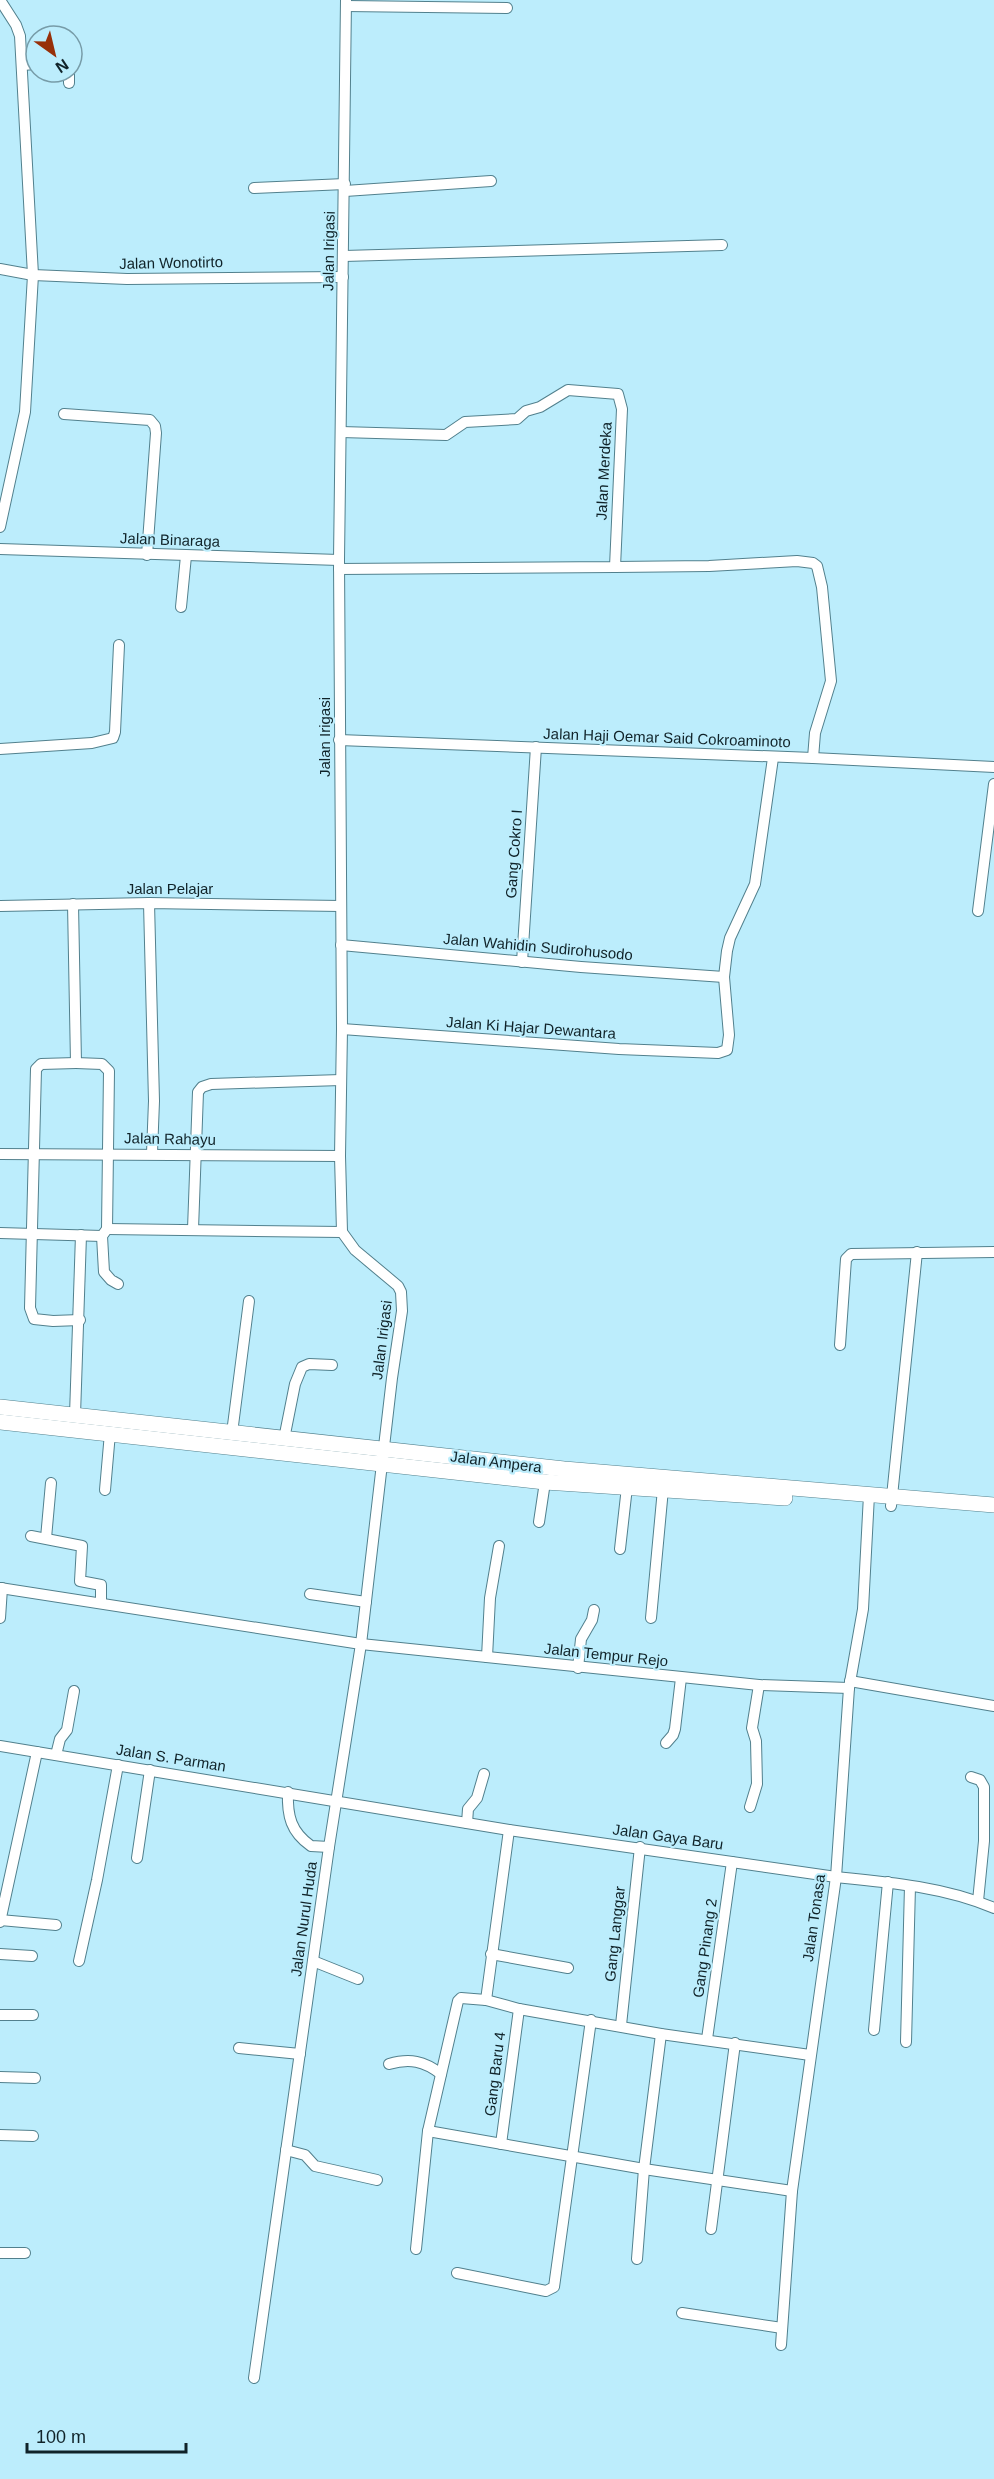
<svg xmlns="http://www.w3.org/2000/svg" width="994" height="2479" viewBox="0 0 994 2479" font-family="Arial,sans-serif">
<style>
.lines{fill:none;stroke-linecap:round;stroke-linejoin:round}
.minor-casing{stroke:#52808d;stroke-width:12}
.primary-casing{stroke:#52808d;stroke-width:16}
.minor{stroke:#fff;stroke-width:10}
.primary{stroke:#fff;stroke-width:15}
.labels{text-anchor:middle;stroke-width:4.5;stroke-linejoin:round;paint-order:stroke}
.street-label{font-size:15px;fill:#102329;stroke:#bcedfc}
</style>
<rect width="100%" height="100%" fill="#bcedfc"/>
<g class="lines">
<g class="minor-casing">
<g id="minor">
<path d="M 0,0 L 16,25 L 20,36 L 33,275 L 25,412 L 0,527"/>
<path d="M 346,6 L 507,8"/>
<path d="M 22,65 L 36,64"/>
<path d="M 69,72 L 69,83"/>
<path d="M 254,188 L 345,184"/>
<path d="M 345,191 L 491,181"/>
<path d="M 344,256 L 722,245"/>
<path d="M 0,269 L 33,275 L 127,279 L 343,277"/>
<path d="M 64,414 L 150,420 L 155,426 L 156,433 L 147,555"/>
<path d="M 0,549 L 339,560"/>
<path d="M 615,567 L 709,566 L 797,561 L 813,563 L 817,566 L 822,587 L 831,681 L 815,733 L 813,758"/>
<path d="M 339,569 L 615,567 L 622,409 L 618,394 L 568,390 L 540,407 L 526,411 L 517,419 L 465,422 L 446,435 L 341,432"/>
<path d="M 181,607 L 186,556"/>
<path d="M 339,740 L 813,758 L 994,767"/>
<path d="M 0,749 L 92,743 L 113,738 L 115,732 L 119,645"/>
<path d="M 149,903 L 154,1101 L 152,1153"/>
<path d="M 73,904 L 76,1063 L 102,1064 L 109,1071 L 107,1229 L 102,1236 L 104,1272 L 111,1280 L 118,1284"/>
<path d="M 0,906 L 149,903 L 341,906"/>
<path d="M 978,911 L 994,784"/>
<path d="M 341,945 L 581,967 L 724,977"/>
<path d="M 522,962 L 536,747"/>
<path d="M 342,1029 L 619,1049 L 718,1053 L 727,1050 L 729,1035 L 724,977 L 727,951 L 730,938 L 755,884 L 773,758"/>
<path d="M 76,1063 L 41,1064 L 36,1069 L 30,1308 L 34,1319 L 53,1321 L 80,1320"/>
<path d="M 0,1154 L 340,1156"/>
<path d="M 107,1229 L 342,1232"/>
<path d="M 193,1229 L 198,1092 L 202,1087 L 211,1084 L 341,1080"/>
<path d="M 0,1233 L 102,1236"/>
<path d="M 840,1345 L 846,1259 L 851,1254 L 994,1252"/>
<path d="M 75,1415 L 81,1235"/>
<path d="M 232,1433 L 249,1301"/>
<path d="M 284,1439 L 295,1384 L 302,1367 L 309,1364 L 332,1365"/>
<path d="M 105,1490 L 110,1433"/>
<path d="M 891,1506 L 917,1252"/>
<path d="M 539,1522 L 545,1482"/>
<path d="M 31,1536 L 82,1546 L 80,1581 L 101,1585 L 101,1603"/>
<path d="M 46,1538 L 51,1483"/>
<path d="M 620,1549 L 627,1487"/>
<path d="M 0,1588 L 361,1644 L 759,1685 L 849,1688"/>
<path d="M 310,1594 L 366,1602"/>
<path d="M 0,1618 L 2,1588"/>
<path d="M 651,1618 L 663,1489"/>
<path d="M 487,1657 L 490,1598 L 499,1546"/>
<path d="M 578,1668 L 581,1639 L 592,1620 L 594,1610"/>
<path d="M 850,1681 L 994,1706"/>
<path d="M 666,1743 L 673,1735 L 675,1729 L 681,1678"/>
<path d="M 0,1746 L 509,1830 L 836,1877 C 888,1882 945,1887 994,1908"/>
<path d="M 56,1755 L 60,1739 L 67,1730 L 74,1691"/>
<path d="M 971,1777 L 980,1780 L 984,1787 L 984,1841 L 978,1901"/>
<path d="M 288,1792 C 287,1816 291,1832 311,1846 L 329,1847"/>
<path d="M 750,1807 L 757,1784 L 756,1741 L 752,1728 L 759,1685"/>
<path d="M 467,1823 L 468,1809 L 477,1798 L 484,1774"/>
<path d="M 137,1858 L 150,1770"/>
<path d="M 0,1920 L 56,1925"/>
<path d="M 0,1922 L 37,1752"/>
<path d="M 0,1954 L 32,1956"/>
<path d="M 491,1954 L 568,1968"/>
<path d="M 79,1961 L 97,1880 L 118,1765"/>
<path d="M 313,1961 L 358,1979"/>
<path d="M 486,2000 L 509,1830"/>
<path d="M 0,2015 L 33,2015"/>
<path d="M 621,2025 L 640,1847"/>
<path d="M 874,2030 L 888,1882"/>
<path d="M 707,2039 L 732,1862"/>
<path d="M 906,2042 L 910,1886"/>
<path d="M 239,2048 L 300,2054"/>
<path d="M 389,2064 C 410,2058 424,2061 441,2074"/>
<path d="M 0,2077 L 35,2078"/>
<path d="M 428,2131 L 644,2169 L 792,2191"/>
<path d="M 0,2135 L 33,2136"/>
<path d="M 501,2144 L 519,2009"/>
<path d="M 286,2150 L 305,2155 L 315,2166 L 377,2180"/>
<path d="M 711,2229 L 735,2043"/>
<path d="M 416,2249 L 428,2131 L 458,2001 L 461,1998 L 486,2000 L 519,2009 L 661,2034 L 810,2055"/>
<path d="M 0,2253 L 25,2253"/>
<path d="M 637,2259 L 644,2169 L 661,2034"/>
<path d="M 457,2273 L 546,2291 L 554,2287 L 591,2020"/>
<path d="M 682,2313 L 782,2328"/>
<path d="M 781,2345 L 792,2191 L 836,1877 L 849,1688 L 863,1609 L 869,1495"/>
<path d="M 254,2378 L 329,1847 L 361,1644 L 392,1378 L 402,1311 L 401,1292 L 398,1286 L 355,1250 L 342,1232 L 340,1156 L 342,1029 L 339,560 L 346,0"/>
</g>
</g>
<g class="primary-casing">
<g id="primary">
<path d="M 0,1407 L 564,1469 L 994,1505"/>
<path d="M 0,1422 L 545,1482 L 785,1498"/>
</g>
</g>
<use href="#minor" class="minor"/>
<use href="#primary" class="primary"/>
</g>
<g class="labels">
<g class="street-label">
<text transform="translate(329 251) rotate(-89)" y="5">Jalan Irigasi</text>
<text transform="translate(171 263) rotate(-1)" y="5">Jalan Wonotirto</text>
<text transform="translate(604 471) rotate(-87)" y="5">Jalan Merdeka</text>
<text transform="translate(170 540) rotate(2)" y="5">Jalan Binaraga</text>
<text transform="translate(325 737) rotate(-90)" y="5">Jalan Irigasi</text>
<text transform="translate(667 738) rotate(2)" y="5">Jalan Haji Oemar Said Cokroaminoto</text>
<text transform="translate(514 854) rotate(-86)" y="5">Gang Cokro I</text>
<text x="170" y="894">Jalan Pelajar</text>
<text transform="translate(538 947) rotate(5)" y="5">Jalan Wahidin Sudirohusodo</text>
<text transform="translate(531 1028) rotate(4)" y="5">Jalan Ki Hajar Dewantara</text>
<text transform="translate(170 1139) rotate(1)" y="5">Jalan Rahayu</text>
<text transform="translate(382 1340) rotate(-83)" y="5">Jalan Irigasi</text>
<text transform="translate(496 1462) rotate(7)" y="5">Jalan Ampera</text>
<text transform="translate(606 1655) rotate(6)" y="5">Jalan Tempur Rejo</text>
<text transform="translate(171 1758) rotate(9)" y="5">Jalan S. Parman</text>
<text transform="translate(668 1837) rotate(8)" y="5">Jalan Gaya Baru</text>
<text transform="translate(814 1918) rotate(-82)" y="5">Jalan Tonasa</text>
<text transform="translate(304 1919) rotate(-82)" y="5">Jalan Nurul Huda</text>
<text transform="translate(615 1934) rotate(-84)" y="5">Gang Langgar</text>
<text transform="translate(705 1948) rotate(-82)" y="5">Gang Pinang 2</text>
<text transform="translate(495 2074) rotate(-83)" y="5">Gang Baru 4</text>
</g>
</g>
<g transform="translate(54 54) rotate(146)"><circle r="28" fill="#bcedfc" stroke="#779ca8" stroke-width="1.5"/>
<path d="M0-4.5L10 22L0 15L-10 22Z" fill="#973009"/>
<text y="-9" font-size="16" font-weight="bold" text-anchor="middle" fill="#102329">N</text>
</g>
<path d="M27 2443v9h159v-9" fill="none" stroke="#102329" stroke-width="3"/>
<text x="36" y="2443" font-size="18" fill="#102329" stroke="#bcedfc" stroke-width="4.5" paint-order="stroke">100 m</text>
</svg>
